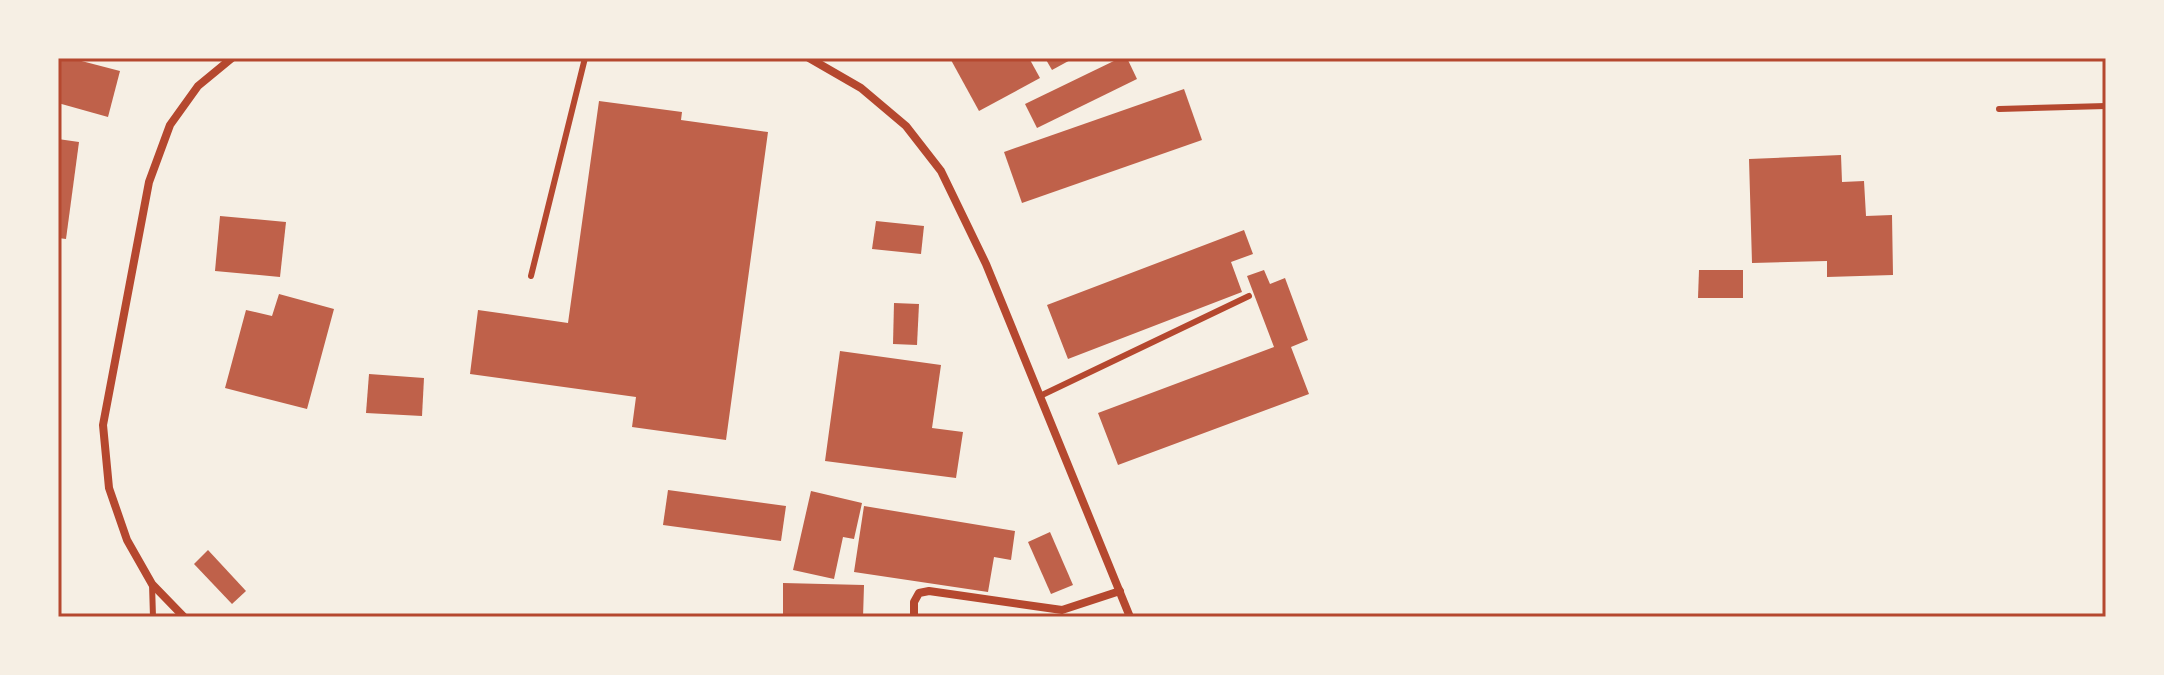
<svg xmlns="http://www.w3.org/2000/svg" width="2164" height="675" viewBox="0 0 2164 675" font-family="'Sofia Sans Condensed',sans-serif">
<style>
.building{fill:#bf614a}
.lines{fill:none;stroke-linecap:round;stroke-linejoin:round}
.service{stroke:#b5482f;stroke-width:6}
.minor{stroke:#b5482f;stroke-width:8}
.neatline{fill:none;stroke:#b5482f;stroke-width:3}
</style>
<rect width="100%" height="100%" fill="#f6efe4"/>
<g class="building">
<path d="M 58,58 L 70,58 L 120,71 L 108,117 L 58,103 Z"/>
<path d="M 956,58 L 1029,58 L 1040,78 L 979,111 L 951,60 Z"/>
<path d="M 1045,58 L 1074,58 L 1052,70 Z"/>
<path d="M 1120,58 L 1127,58 L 1137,79 L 1037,128 L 1025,104 Z"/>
<path d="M 1184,89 L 1202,140 L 1022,203 L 1004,152 Z"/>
<path d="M 599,101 L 682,112 L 681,120 L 768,132 L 726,440 L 632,427 L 636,397 L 470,374 L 478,310 L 568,323 Z"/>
<path d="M 58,139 L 79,142 L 66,239 L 58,238 Z"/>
<path d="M 1841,155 L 1842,182 L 1864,181 L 1866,216 L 1892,215 L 1893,275 L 1827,277 L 1827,261 L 1752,263 L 1749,159 Z"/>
<path d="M 220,216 L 286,222 L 280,277 L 215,271 Z"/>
<path d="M 876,221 L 924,226 L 921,254 L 872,249 Z"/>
<path d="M 1244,230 L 1253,254 L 1231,262 L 1242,292 L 1068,359 L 1047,305 Z"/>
<path d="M 1264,270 L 1270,284 L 1285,278 L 1308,340 L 1291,347 L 1309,394 L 1118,465 L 1098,413 L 1274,347 L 1247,276 Z"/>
<path d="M 1699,270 L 1743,270 L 1743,298 L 1698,298 Z"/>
<path d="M 279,294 L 334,309 L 307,409 L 225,388 L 246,310 L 272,316 Z"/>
<path d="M 894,303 L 919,304 L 917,345 L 893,344 Z"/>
<path d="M 840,351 L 941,365 L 932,428 L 963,432 L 956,478 L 825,461 Z"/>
<path d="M 369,374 L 424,378 L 422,416 L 366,413 Z"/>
<path d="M 668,490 L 786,506 L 781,541 L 663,525 Z"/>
<path d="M 811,491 L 862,503 L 854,539 L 843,537 L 834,579 L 793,570 Z"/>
<path d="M 864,506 L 1015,531 L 1011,560 L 994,557 L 988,592 L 854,572 Z"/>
<path d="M 1050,532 L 1073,585 L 1051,594 L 1028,542 Z"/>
<path d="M 208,550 L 246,591 L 232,604 L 194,564 Z"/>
<path d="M 783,583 L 864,585 L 863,617 L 783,617 Z"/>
</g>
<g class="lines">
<g class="service">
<path d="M 1999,109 L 2106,106"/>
<path d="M 531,276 L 585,58"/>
<path d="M 1040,396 L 1249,296"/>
<path d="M 152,584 L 153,617"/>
</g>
<g class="minor">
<path d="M 809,58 L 861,88 L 906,126 L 941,171 L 986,264 L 1130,617"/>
<path d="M 184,617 L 152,584 L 127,540 L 109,488 L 103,425 L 149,182 L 170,125 L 198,86 L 232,58"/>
<path d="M 914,617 L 914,602 L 919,593 L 929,591 L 1062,610 L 1120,591"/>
</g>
</g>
<rect width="2164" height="675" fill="none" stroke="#f6efe4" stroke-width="120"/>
<rect x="60" y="60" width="2044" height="555" class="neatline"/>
</svg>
